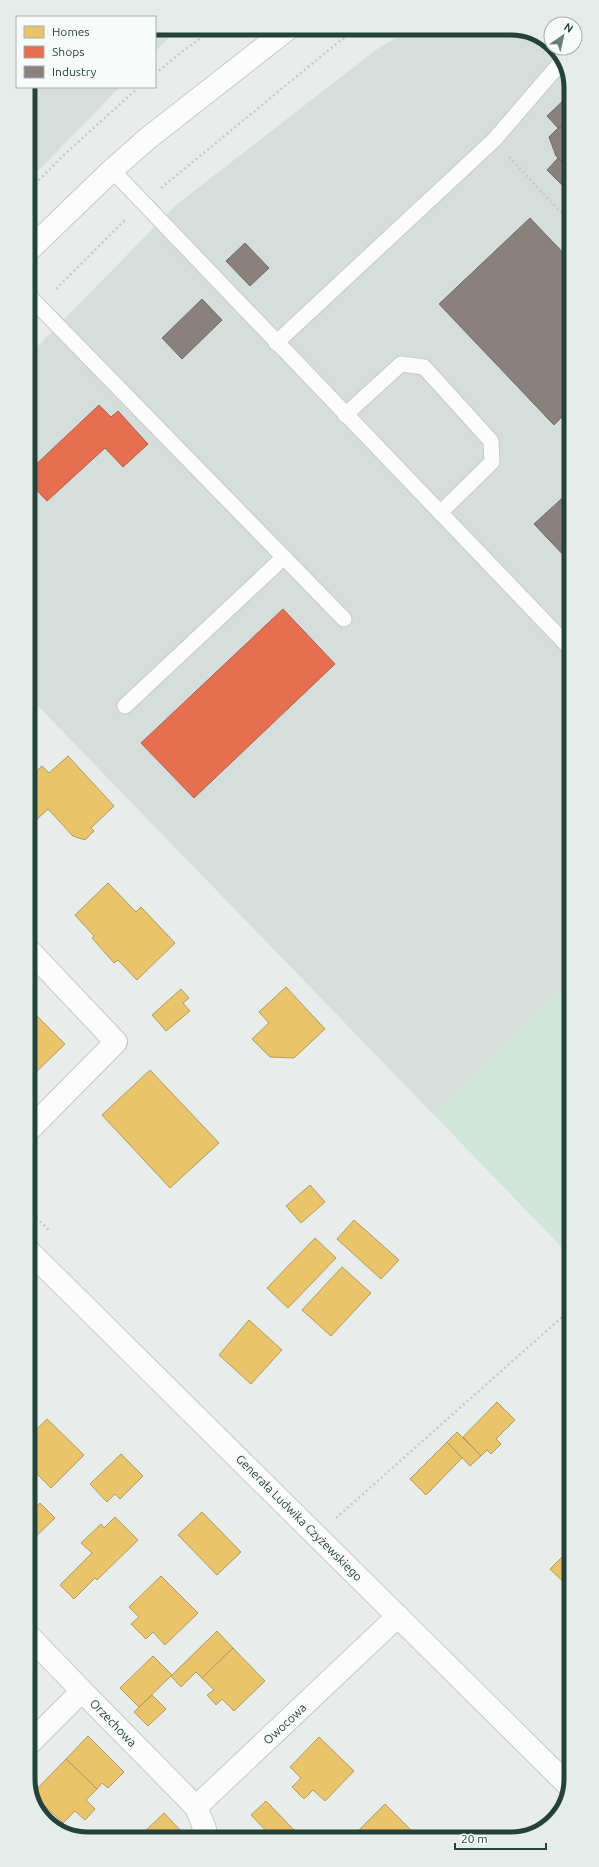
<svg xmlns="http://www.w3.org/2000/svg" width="599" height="1867" viewBox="0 0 599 1867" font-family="Ubuntu,sans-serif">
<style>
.built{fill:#d6dedb}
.green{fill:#d1e6d8}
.homes{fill:#e9c46a;stroke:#ae9d5c}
.shops{fill:#e76f51;stroke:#ac624a}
.industry{fill:#8a817c;stroke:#6b6e68}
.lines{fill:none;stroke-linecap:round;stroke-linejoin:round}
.lane-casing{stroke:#c5cac8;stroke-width:17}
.street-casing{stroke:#c5cac8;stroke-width:24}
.secondary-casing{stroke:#c3cbc8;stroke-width:24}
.path{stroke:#c3ccca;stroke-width:2.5;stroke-dasharray:2 3;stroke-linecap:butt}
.lane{stroke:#fcfcfc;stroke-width:15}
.street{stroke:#fcfcfc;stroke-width:22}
.secondary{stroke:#fcfcfc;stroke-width:22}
.labels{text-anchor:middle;stroke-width:4;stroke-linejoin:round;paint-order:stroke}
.street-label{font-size:12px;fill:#24423a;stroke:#f7fbf9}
.rim{fill:none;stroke:#24423a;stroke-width:5}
</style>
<rect width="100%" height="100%" fill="#e8edeb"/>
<g class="built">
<path d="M 155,28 L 178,28 L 155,52 Z"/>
<path d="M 413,28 L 515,28 L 550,43 L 551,48 L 554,48 L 569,73 L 570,980 L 434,1115 L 37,705 L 29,712 L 28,356 L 176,205 L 377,49 Z"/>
<path d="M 28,87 L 120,87 L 28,181 Z"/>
</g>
<path class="green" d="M 570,980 L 570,1256 L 434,1115 Z"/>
<g class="homes">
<path d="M 68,756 L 114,806 L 91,828 L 94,831 L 85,840 L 73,836 L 48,809 L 35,821 L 29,814 L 29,778 L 42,766 L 49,773 Z"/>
<path d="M 108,883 L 136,912 L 141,907 L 175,943 L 137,980 L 118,960 L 114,963 L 92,938 L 94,936 L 75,915 Z"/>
<path d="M 286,987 L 325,1029 L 294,1058 L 270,1057 L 252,1039 L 269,1023 L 259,1012 Z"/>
<path d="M 181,989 L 189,998 L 183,1003 L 190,1011 L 166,1031 L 152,1015 Z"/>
<path d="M 29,1008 L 65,1044 L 29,1079 Z"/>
<path d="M 150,1070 L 219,1143 L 170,1188 L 102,1115 Z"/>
<path d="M 310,1185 L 325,1202 L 301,1223 L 286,1206 Z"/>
<path d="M 354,1220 L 399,1260 L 381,1279 L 337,1239 Z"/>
<path d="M 315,1238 L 336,1258 L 288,1308 L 267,1288 Z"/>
<path d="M 342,1267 L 371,1293 L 331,1336 L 302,1310 Z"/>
<path d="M 249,1320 L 282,1350 L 251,1384 L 219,1355 Z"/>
<path d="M 571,1373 L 571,1386 L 564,1380 Z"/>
<path d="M 497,1402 L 515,1420 L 496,1439 L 501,1444 L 491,1454 L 487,1450 L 481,1456 L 463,1437 Z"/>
<path d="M 47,1419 L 84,1455 L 51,1488 L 30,1467 L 30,1423 L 36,1430 Z"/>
<path d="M 457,1432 L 481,1456 L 470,1466 L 447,1442 Z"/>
<path d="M 447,1442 L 462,1458 L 426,1495 L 410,1479 Z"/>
<path d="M 121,1454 L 143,1476 L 120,1499 L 115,1494 L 107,1502 L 90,1484 Z"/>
<path d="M 40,1503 L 55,1518 L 30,1542 L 30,1513 Z"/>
<path d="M 202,1512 L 241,1552 L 217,1575 L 178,1535 Z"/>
<path d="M 115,1517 L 138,1540 L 97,1580 L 95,1578 L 74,1599 L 60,1585 L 92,1553 L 81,1543 L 101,1524 L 104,1528 Z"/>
<path d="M 571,1548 L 571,1589 L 550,1569 Z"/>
<path d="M 161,1576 L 198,1613 L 165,1645 L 153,1632 L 146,1639 L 131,1624 L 139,1617 L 129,1607 Z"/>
<path d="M 217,1631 L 233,1648 L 202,1678 L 196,1672 L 181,1687 L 171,1676 Z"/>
<path d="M 233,1648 L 265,1681 L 234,1711 L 222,1699 L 216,1705 L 207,1695 L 214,1690 L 202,1678 Z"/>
<path d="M 153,1656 L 172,1675 L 139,1707 L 120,1688 Z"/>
<path d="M 152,1695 L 166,1709 L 148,1726 L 134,1712 Z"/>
<path d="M 88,1736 L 124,1772 L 108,1788 L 102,1783 L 97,1789 L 66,1759 Z"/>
<path d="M 319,1737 L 354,1771 L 325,1801 L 313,1790 L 304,1799 L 292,1787 L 301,1778 L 290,1767 Z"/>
<path d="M 66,1759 L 97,1789 L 86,1800 L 95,1809 L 85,1820 L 75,1811 L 63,1823 L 32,1794 Z"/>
<path d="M 266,1801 L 294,1830 L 286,1838 L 273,1838 L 251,1815 Z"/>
<path d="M 385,1804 L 417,1836 L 416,1837 L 355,1838 L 353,1836 Z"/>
<path d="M 164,1813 L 181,1831 L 174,1838 L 140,1839 L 139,1837 Z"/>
</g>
<g class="shops">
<path d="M 99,405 L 111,417 L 118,411 L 148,444 L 123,467 L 105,448 L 47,501 L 29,482 L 29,471 Z"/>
<path d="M 283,609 L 335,664 L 194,798 L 141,743 Z"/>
</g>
<g class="industry">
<path d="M 569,95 L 569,126 L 564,131 L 560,126 L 558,128 L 547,116 Z"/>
<path d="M 560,126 L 564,131 L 569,126 L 569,169 L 556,156 L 549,137 Z"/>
<path d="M 558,158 L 569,169 L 569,192 L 547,170 Z"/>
<path d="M 530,218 L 569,259 L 569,410 L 554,425 L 439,304 Z"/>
<path d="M 245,243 L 269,268 L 250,286 L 226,261 Z"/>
<path d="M 202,299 L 222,320 L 182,359 L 162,338 Z"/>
<path d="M 570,491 L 570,562 L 534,524 Z"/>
</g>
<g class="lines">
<g class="lane-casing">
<g id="lane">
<path d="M 112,170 L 570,648"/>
<path d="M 28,295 L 344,619"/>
<path d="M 276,343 L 494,140 L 562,61"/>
<path d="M 345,415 L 401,364 L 424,367 L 491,441 L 492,462 L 440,513"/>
<path d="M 125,706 L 284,557"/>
</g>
</g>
<g class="street-casing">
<g id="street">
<path d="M 28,251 L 112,170 L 147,139 L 289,28"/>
<path d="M 29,950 L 116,1042 L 29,1130"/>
<path d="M 30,1637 L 82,1691"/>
<path d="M 30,1743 L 82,1691 L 196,1807"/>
<path d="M 199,1838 L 205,1829 L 196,1807 L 398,1616"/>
</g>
</g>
<g class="secondary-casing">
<path id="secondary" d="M 29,1251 L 569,1786"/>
</g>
<g class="path">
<path d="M 155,74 L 184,50 L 215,28"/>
<path d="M 509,157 L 569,221"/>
<path d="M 161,188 L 341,40 L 360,28"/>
<path d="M 28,191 L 66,153 L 139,87"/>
<path d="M 56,289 L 126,219"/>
<path d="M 29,1211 L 49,1230"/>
<path d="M 336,1518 L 570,1310"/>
</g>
<use href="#lane" class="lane"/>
<use href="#street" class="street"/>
<use href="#secondary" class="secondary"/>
</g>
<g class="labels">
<g class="street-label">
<text transform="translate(299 1518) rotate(45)" y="4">Generała Ludwika Czyżewskiego</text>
<text transform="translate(113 1723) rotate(46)" y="4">Orzechowa</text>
<text transform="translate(285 1724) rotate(-43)" y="4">Owocowa</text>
</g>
</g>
<path d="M0 0H599V1867H0ZM88 35H511A53 53 0 0 1 564 88V1779A53 53 0 0 1 511 1832H88A53 53 0 0 1 35 1779V88A53 53 0 0 1 88 35Z" fill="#e6ecea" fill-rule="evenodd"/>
<path class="rim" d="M88 35H511A53 53 0 0 1 564 88V1779A53 53 0 0 1 511 1832H88A53 53 0 0 1 35 1779V88A53 53 0 0 1 88 35Z"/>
<rect x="16" y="16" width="140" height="72" fill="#f7fbf9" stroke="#a3b1ad"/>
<rect x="24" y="26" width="20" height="12" fill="#e9c46a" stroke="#a3b1ad"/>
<text x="52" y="36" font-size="12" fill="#24423a">Homes</text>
<rect x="24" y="46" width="20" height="12" fill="#e76f51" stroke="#a3b1ad"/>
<text x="52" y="56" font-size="12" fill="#24423a">Shops</text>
<rect x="24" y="66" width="20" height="12" fill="#8a817c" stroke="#a3b1ad"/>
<text x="52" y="76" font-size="12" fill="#24423a">Industry</text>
<g transform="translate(563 36) rotate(34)"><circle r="19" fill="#f7fbf9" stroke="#a3b1ad"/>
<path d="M0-3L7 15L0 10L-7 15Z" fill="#697e78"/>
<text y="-6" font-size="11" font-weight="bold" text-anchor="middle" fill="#24423a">N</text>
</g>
<path d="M455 1843v6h91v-6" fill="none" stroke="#24423a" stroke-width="2"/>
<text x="461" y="1843" font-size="12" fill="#24423a" stroke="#f7fbf9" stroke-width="3" paint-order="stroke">20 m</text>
</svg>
